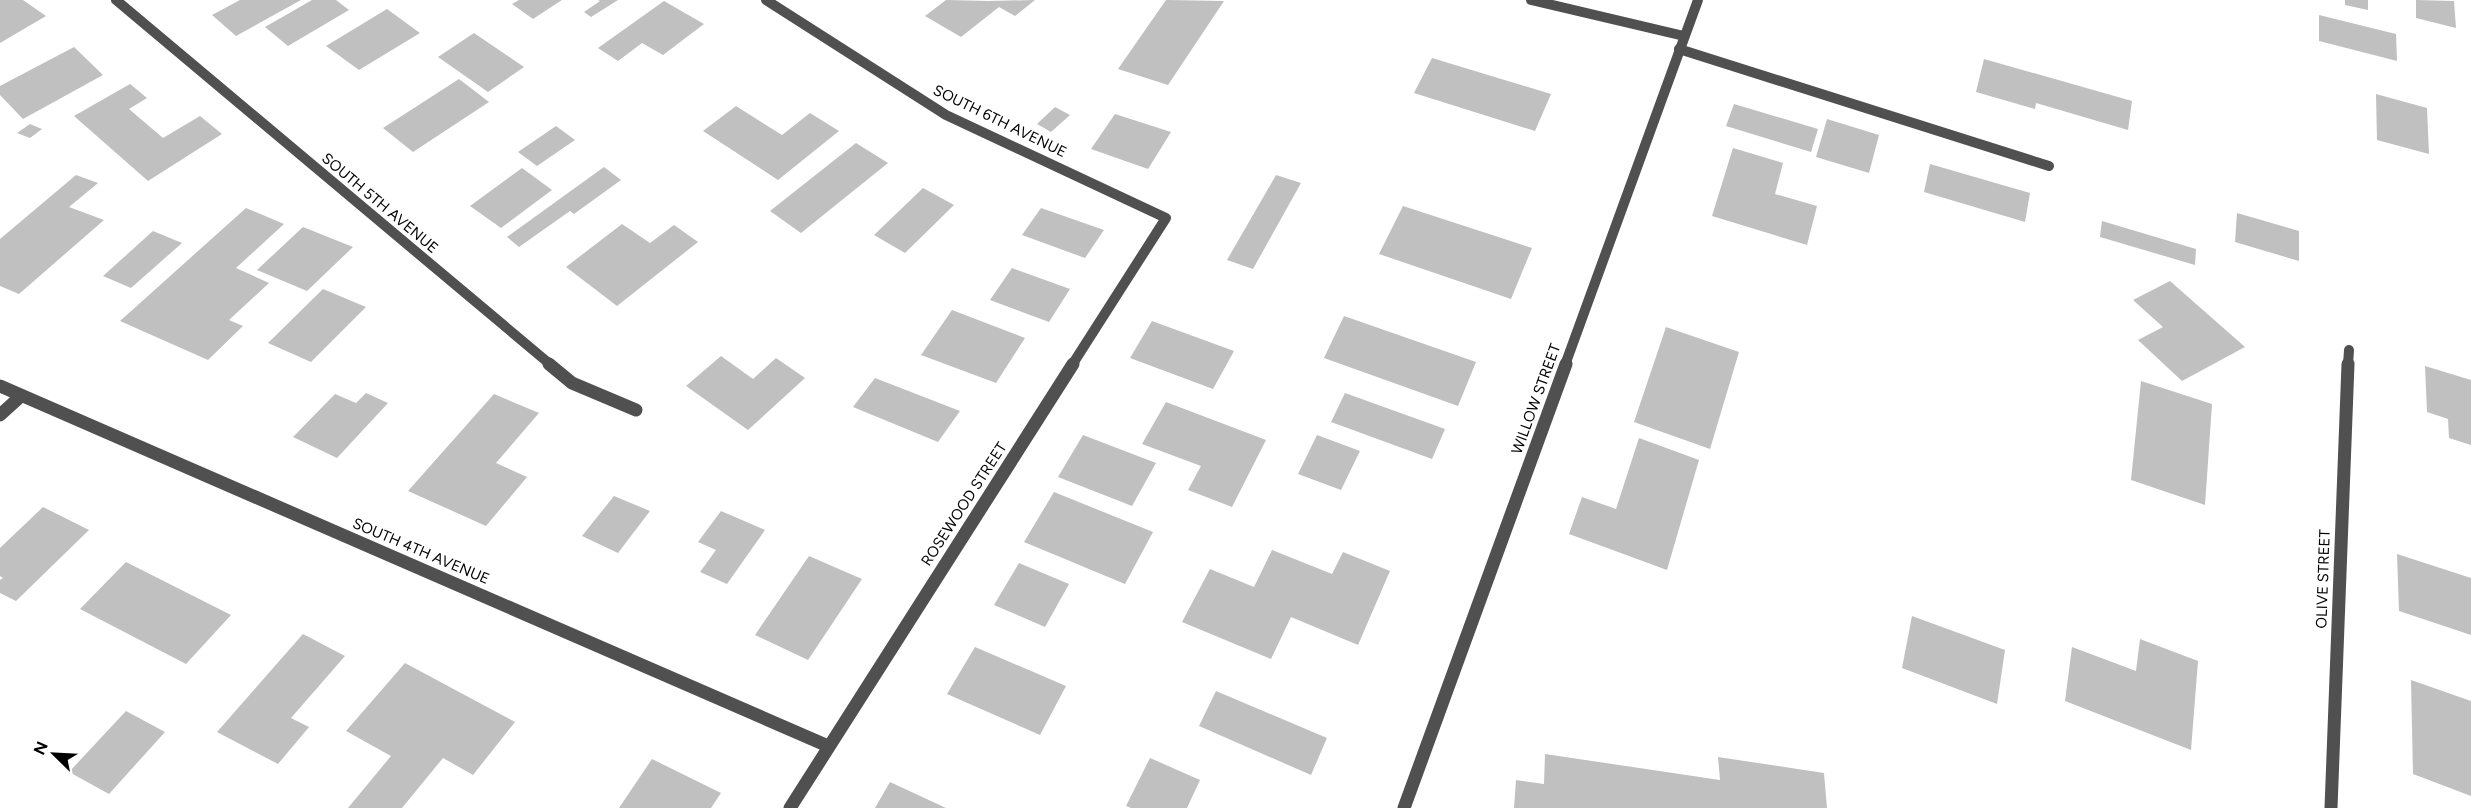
<svg xmlns="http://www.w3.org/2000/svg" width="2471" height="808" viewBox="0 0 2471 808" font-family="Figtree,sans-serif">
<style>
.building{fill:#c0c0c0}
.lines{fill:none;stroke-linecap:round;stroke-linejoin:round}
.service{stroke:#505050;stroke-width:10}
.minor-far1{stroke:#505050;stroke-width:10}
.minor{stroke:#505050;stroke-width:13}
.labels{text-anchor:middle;stroke-width:4.5;stroke-linejoin:round;paint-order:stroke}
.street-label{font-size:15px;fill:#000;stroke:#fff}
</style>
<rect width="100%" height="100%" fill="#fff"/>
<g class="building">
<path d="M 0,0 L 23,0 L 46,16 L 0,43 Z"/>
<path d="M 240,0 L 301,0 L 236,36 L 212,15 Z"/>
<path d="M 312,0 L 336,0 L 349,10 L 288,46 L 265,27 Z"/>
<path d="M 519,0 L 562,0 L 533,19 L 512,4 Z"/>
<path d="M 598,0 L 618,0 L 591,17 L 584,12 L 600,1 Z"/>
<path d="M 946,0 L 989,1 L 1035,0 L 1015,16 L 999,7 L 961,37 L 925,16 Z"/>
<path d="M 1166,0 L 1224,1 L 1168,85 L 1118,69 Z"/>
<path d="M 2345,0 L 2368,0 L 2368,10 L 2345,5 Z"/>
<path d="M 2416,0 L 2454,1 L 2456,28 L 2416,18 Z"/>
<path d="M 664,1 L 704,24 L 663,55 L 642,43 L 618,61 L 598,48 Z"/>
<path d="M 387,9 L 420,33 L 359,70 L 326,46 Z"/>
<path d="M 2319,15 L 2396,34 L 2397,61 L 2319,41 Z"/>
<path d="M 474,33 L 524,67 L 488,92 L 438,57 Z"/>
<path d="M 74,47 L 103,75 L 23,119 L 0,95 L 0,86 Z"/>
<path d="M 1432,58 L 1551,94 L 1535,131 L 1414,93 Z"/>
<path d="M 1984,59 L 2132,101 L 2128,130 L 2036,103 L 2035,109 L 1976,92 Z"/>
<path d="M 459,79 L 489,102 L 413,152 L 383,128 Z"/>
<path d="M 130,84 L 147,98 L 129,109 L 163,138 L 200,116 L 222,134 L 148,181 L 74,116 Z"/>
<path d="M 2376,94 L 2427,108 L 2429,154 L 2377,140 Z"/>
<path d="M 1734,104 L 1818,129 L 1811,152 L 1726,126 Z"/>
<path d="M 736,106 L 782,135 L 810,113 L 839,131 L 778,180 L 703,131 Z"/>
<path d="M 1055,107 L 1070,115 L 1051,132 L 1037,124 Z"/>
<path d="M 1115,114 L 1171,132 L 1148,169 L 1091,149 Z"/>
<path d="M 1827,119 L 1879,135 L 1869,173 L 1816,157 Z"/>
<path d="M 30,124 L 42,129 L 30,138 L 17,133 Z"/>
<path d="M 556,126 L 575,140 L 537,166 L 518,152 Z"/>
<path d="M 856,143 L 888,163 L 801,233 L 770,211 Z"/>
<path d="M 1733,148 L 1783,163 L 1775,194 L 1817,206 L 1807,245 L 1712,216 Z"/>
<path d="M 1930,164 L 2030,193 L 2025,222 L 1924,192 Z"/>
<path d="M 604,167 L 621,180 L 574,214 L 570,211 L 519,247 L 507,237 Z"/>
<path d="M 522,168 L 552,190 L 501,228 L 470,206 Z"/>
<path d="M 76,175 L 98,183 L 69,207 L 104,220 L 19,294 L 0,286 L 0,239 Z"/>
<path d="M 1276,175 L 1301,183 L 1253,269 L 1227,260 Z"/>
<path d="M 923,188 L 954,205 L 905,253 L 874,235 Z"/>
<path d="M 1403,206 L 1532,248 L 1511,299 L 1379,254 Z"/>
<path d="M 246,208 L 284,224 L 236,268 L 269,283 L 229,320 L 243,326 L 208,360 L 120,321 Z"/>
<path d="M 1041,208 L 1104,230 L 1085,258 L 1022,235 Z"/>
<path d="M 2237,213 L 2299,231 L 2299,261 L 2235,242 Z"/>
<path d="M 2102,221 L 2196,249 L 2195,265 L 2100,237 Z"/>
<path d="M 622,224 L 650,243 L 674,225 L 698,242 L 617,306 L 566,267 Z"/>
<path d="M 303,227 L 353,247 L 307,291 L 257,270 Z"/>
<path d="M 153,231 L 182,243 L 131,288 L 103,276 Z"/>
<path d="M 1012,268 L 1070,289 L 1049,322 L 990,300 Z"/>
<path d="M 2170,281 L 2245,347 L 2182,381 L 2138,340 L 2163,327 L 2133,300 Z"/>
<path d="M 323,289 L 366,307 L 311,362 L 268,343 Z"/>
<path d="M 952,310 L 1025,338 L 996,383 L 921,355 Z"/>
<path d="M 1344,316 L 1476,362 L 1458,406 L 1324,358 Z"/>
<path d="M 1152,321 L 1234,351 L 1213,389 L 1130,358 Z"/>
<path d="M 1666,327 L 1739,352 L 1710,449 L 1634,422 Z"/>
<path d="M 721,356 L 753,379 L 776,358 L 805,378 L 748,430 L 686,386 Z"/>
<path d="M 2425,366 L 2471,380 L 2471,445 L 2449,438 L 2448,419 L 2427,412 Z"/>
<path d="M 875,378 L 960,411 L 938,442 L 853,407 Z"/>
<path d="M 2141,381 L 2212,404 L 2205,505 L 2131,480 Z"/>
<path d="M 366,393 L 388,403 L 337,458 L 293,437 L 335,394 L 356,403 Z"/>
<path d="M 1345,393 L 1445,429 L 1432,459 L 1331,422 Z"/>
<path d="M 494,394 L 539,413 L 496,463 L 527,477 L 486,526 L 408,491 Z"/>
<path d="M 1166,402 L 1266,440 L 1232,507 L 1188,490 L 1201,466 L 1142,444 Z"/>
<path d="M 1083,435 L 1156,463 L 1132,506 L 1058,477 Z"/>
<path d="M 1317,435 L 1360,451 L 1341,490 L 1298,474 Z"/>
<path d="M 1639,438 L 1699,460 L 1667,570 L 1569,534 L 1582,497 L 1616,509 Z"/>
<path d="M 1054,492 L 1153,532 L 1125,584 L 1024,542 Z"/>
<path d="M 614,496 L 650,511 L 618,553 L 582,536 Z"/>
<path d="M 43,507 L 89,530 L 16,601 L 0,593 L 0,580 L 3,578 L 0,576 L 0,548 Z"/>
<path d="M 721,511 L 765,530 L 727,584 L 700,572 L 716,550 L 698,542 Z"/>
<path d="M 1272,550 L 1332,574 L 1343,552 L 1390,571 L 1358,645 L 1291,617 L 1271,659 L 1182,622 L 1210,569 L 1254,587 Z"/>
<path d="M 2397,554 L 2471,578 L 2471,635 L 2399,611 Z"/>
<path d="M 809,556 L 862,579 L 808,660 L 755,635 Z"/>
<path d="M 126,562 L 231,615 L 186,664 L 80,609 Z"/>
<path d="M 1019,563 L 1069,584 L 1045,627 L 994,605 Z"/>
<path d="M 1912,616 L 2005,650 L 1997,704 L 1902,668 Z"/>
<path d="M 303,634 L 345,656 L 291,718 L 309,727 L 278,764 L 217,732 Z"/>
<path d="M 2140,639 L 2198,661 L 2191,750 L 2065,701 L 2072,647 L 2136,671 Z"/>
<path d="M 975,647 L 1066,686 L 1040,735 L 947,694 Z"/>
<path d="M 405,663 L 515,722 L 473,775 L 443,758 L 402,808 L 348,808 L 391,756 L 346,731 Z"/>
<path d="M 2411,680 L 2471,701 L 2471,796 L 2413,774 Z"/>
<path d="M 1216,691 L 1327,738 L 1311,775 L 1199,726 Z"/>
<path d="M 126,711 L 165,732 L 109,794 L 69,772 Z"/>
<path d="M 1545,754 L 1720,780 L 1718,757 L 1824,773 L 1827,808 L 1514,808 L 1516,780 L 1544,784 Z"/>
<path d="M 1150,758 L 1200,780 L 1187,808 L 1131,808 L 1126,806 Z"/>
<path d="M 652,759 L 721,793 L 711,808 L 619,808 Z"/>
<path d="M 890,782 L 946,808 L 875,808 Z"/>
</g>
<g class="lines">
<g class="service">
<path d="M 1531,0 L 1684,36"/>
<path d="M 1679,49 L 2049,166"/>
</g>
<g class="minor-far1">
<path d="M 116,0 L 551,365"/>
<path d="M 766,0 L 946,115 L 1166,218 L 1072,365"/>
<path d="M 1565,365 L 1698,0"/>
<path d="M 2348,365 L 2349,350"/>
</g>
<g class="minor">
<path d="M 549,364 L 572,383 L 636,410"/>
<path d="M 0,386 L 828,746"/>
<path d="M 0,415 L 21,396"/>
<path d="M 790,808 L 1073,364"/>
<path d="M 1404,808 L 1566,364"/>
<path d="M 2331,808 L 2348,364"/>
</g>
</g>
<g class="labels">
<g class="street-label">
<text transform="translate(1000 121) rotate(26)" y="5">SOUTH 6TH AVENUE</text>
<text transform="translate(380 203) rotate(40)" y="5">SOUTH 5TH AVENUE</text>
<text transform="translate(1536 399) rotate(-70)" y="5">WILLOW STREET</text>
<text transform="translate(964 504) rotate(-57)" y="5">ROSEWOOD STREET</text>
<text transform="translate(421 551) rotate(23)" y="5">SOUTH 4TH AVENUE</text>
<text transform="translate(2323 579) rotate(-88)" y="5">OLIVE STREET</text>
</g>
</g>
<g transform="translate(54 754) rotate(294)" stroke="#ffffff" stroke-width="4.5" paint-order="stroke">
<path d="M0-4.5L10 22L0 15L-10 22Z" fill="#000000"/>
<text y="-9" font-size="16" font-weight="bold" text-anchor="middle" fill="#000000">N</text>
</g>
</svg>
